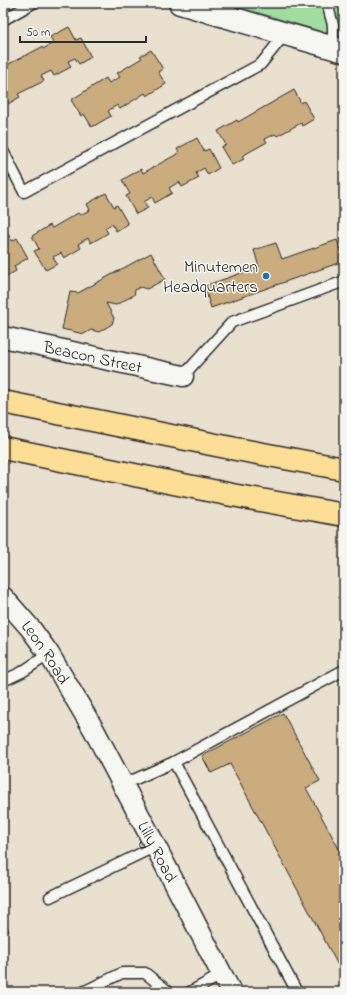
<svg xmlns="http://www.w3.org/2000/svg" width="347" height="995" viewBox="0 0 347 995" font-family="'Indie Flower',sans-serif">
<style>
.green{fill:#a3dca1;stroke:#678466}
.building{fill:#caac7f;stroke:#2b2b2b}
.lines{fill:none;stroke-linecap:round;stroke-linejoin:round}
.lane-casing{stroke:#2b2b2b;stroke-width:13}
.street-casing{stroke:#2b2b2b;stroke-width:23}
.secondary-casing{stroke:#2b2b2b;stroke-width:25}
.highway-casing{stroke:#2b2b2b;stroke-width:25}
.lane{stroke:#f6f6f2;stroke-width:10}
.street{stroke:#f6f6f2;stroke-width:20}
.secondary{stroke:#f6f6f2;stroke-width:22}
.highway{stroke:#fdde96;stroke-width:22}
.poi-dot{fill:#1f6fb2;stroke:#f6f6f2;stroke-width:1.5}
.labels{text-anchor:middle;stroke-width:3;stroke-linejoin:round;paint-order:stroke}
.poi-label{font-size:17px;fill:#2b2b2b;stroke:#f6f6f2;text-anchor:end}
.street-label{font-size:17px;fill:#2b2b2b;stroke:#f6f6f2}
</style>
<rect width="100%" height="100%" fill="#e9e0d0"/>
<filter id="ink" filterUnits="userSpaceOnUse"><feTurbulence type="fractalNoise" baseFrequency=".025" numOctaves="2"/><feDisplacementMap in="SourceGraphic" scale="8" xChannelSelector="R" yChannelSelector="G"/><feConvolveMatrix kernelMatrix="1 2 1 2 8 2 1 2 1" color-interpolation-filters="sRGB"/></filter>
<g filter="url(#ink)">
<path class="green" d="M 229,3 L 344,3 L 344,38 L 229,4 Z"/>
<g class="building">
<path d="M 69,27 L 76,40 L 81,38 L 91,57 L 79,64 L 75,58 L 68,61 L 71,67 L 54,76 L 51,71 L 41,76 L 44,81 L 18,94 L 20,97 L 8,104 L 3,94 L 3,67 L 42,47 L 43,49 L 53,43 L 50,37 Z"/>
<path d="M 151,50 L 163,69 L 158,72 L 166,84 L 147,96 L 145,93 L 120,109 L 117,105 L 108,111 L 111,116 L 92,127 L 84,114 L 81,116 L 71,100 L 106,78 L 109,83 L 120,77 L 117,73 L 142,58 L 140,56 Z"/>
<path d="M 294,90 L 301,103 L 304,101 L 314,119 L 302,126 L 301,123 L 277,136 L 275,134 L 265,139 L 267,142 L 242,156 L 244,159 L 232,165 L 221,147 L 226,145 L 218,131 L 237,120 L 238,122 Z"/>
<path d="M 197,138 L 204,151 L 209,149 L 219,168 L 208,175 L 204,168 L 196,173 L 199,178 L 182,187 L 179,182 L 169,188 L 172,193 L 155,203 L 152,197 L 144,202 L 148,208 L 136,214 L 126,196 L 130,194 L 122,180 L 141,169 L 143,173 L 179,153 L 177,149 Z"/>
<path d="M 106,193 L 114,207 L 117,205 L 128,224 L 116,231 L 112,224 L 105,228 L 108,233 L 91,243 L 88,238 L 78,244 L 81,248 L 64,258 L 61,253 L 53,257 L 57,264 L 46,270 L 34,251 L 39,249 L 32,236 L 50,225 L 52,228 L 78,213 L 80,215 L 90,210 L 87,204 Z"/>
<path d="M 3,225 L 12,241 L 17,238 L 28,258 L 14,266 L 16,271 L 3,278 Z"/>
<path d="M 337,240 L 344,261 L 211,308 L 204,286 L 259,267 L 254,250 L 276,243 L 282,259 Z"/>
<path d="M 151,253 L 165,279 L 147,289 L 140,287 L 135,290 L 134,295 L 116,305 L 106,303 L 114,318 L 112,324 L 99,332 L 91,330 L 84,334 L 62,329 L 70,292 L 78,293 Z"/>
<path d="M 283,713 L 320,781 L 306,788 L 344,858 L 344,964 L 339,967 L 230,764 L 211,773 L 202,756 Z"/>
<path d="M 3,919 L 9,931 L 3,934 Z"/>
</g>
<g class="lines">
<g class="lane-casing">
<g id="lane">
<path d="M 327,3 L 333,25 L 333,48"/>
<path d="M 3,20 L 33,3"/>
<path d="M 3,151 L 24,192 L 261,64 L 285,34"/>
<path d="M 183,376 L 232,322 L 342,282"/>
<path d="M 3,681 L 22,672 L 49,654"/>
<path d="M 122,785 L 174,762"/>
<path d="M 50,897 L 156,846"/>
<path d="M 83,992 L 122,973 L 145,973 L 169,992"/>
<path d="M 190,992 L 221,975"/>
<path d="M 297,992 L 174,762 L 344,670"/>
</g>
</g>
<g class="street-casing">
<g id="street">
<path id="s1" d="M 3,337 L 183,376"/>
<path id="s2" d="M 3,597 L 31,629 L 49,654 L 94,730 L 147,830 L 231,992"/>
</g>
</g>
<g class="secondary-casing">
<path id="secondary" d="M 180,3 L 344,51"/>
</g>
<g class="highway-casing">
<g id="highway">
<path d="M 3,402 L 236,449 L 344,469"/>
<path d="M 3,448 L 232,495 L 344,515"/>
</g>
</g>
<use href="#lane" class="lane"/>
<use href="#street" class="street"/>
<use href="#secondary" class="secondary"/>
<use href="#highway" class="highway"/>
</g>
</g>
<circle class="poi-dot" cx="266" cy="276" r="4"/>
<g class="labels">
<g class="poi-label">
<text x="258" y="272">Minutemen<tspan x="258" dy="20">Headquarters</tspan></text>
</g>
<g class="street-label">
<text dy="6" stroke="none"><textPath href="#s1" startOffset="92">Beacon Street</textPath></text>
<text dy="6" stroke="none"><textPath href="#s2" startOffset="70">Leon Road</textPath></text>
<text dy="6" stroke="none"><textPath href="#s2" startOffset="299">Lilly Road</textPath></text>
</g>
</g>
<rect width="347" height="995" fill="none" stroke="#f6f6f2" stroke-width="16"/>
<rect x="8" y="8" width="331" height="979" fill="none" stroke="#2b2b2b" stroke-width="1.5" filter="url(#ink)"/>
<path d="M20 36v6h126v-6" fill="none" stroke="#2b2b2b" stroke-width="2"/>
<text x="26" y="36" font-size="12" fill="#2b2b2b" stroke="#f6f6f2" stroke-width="3" paint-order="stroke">50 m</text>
</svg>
